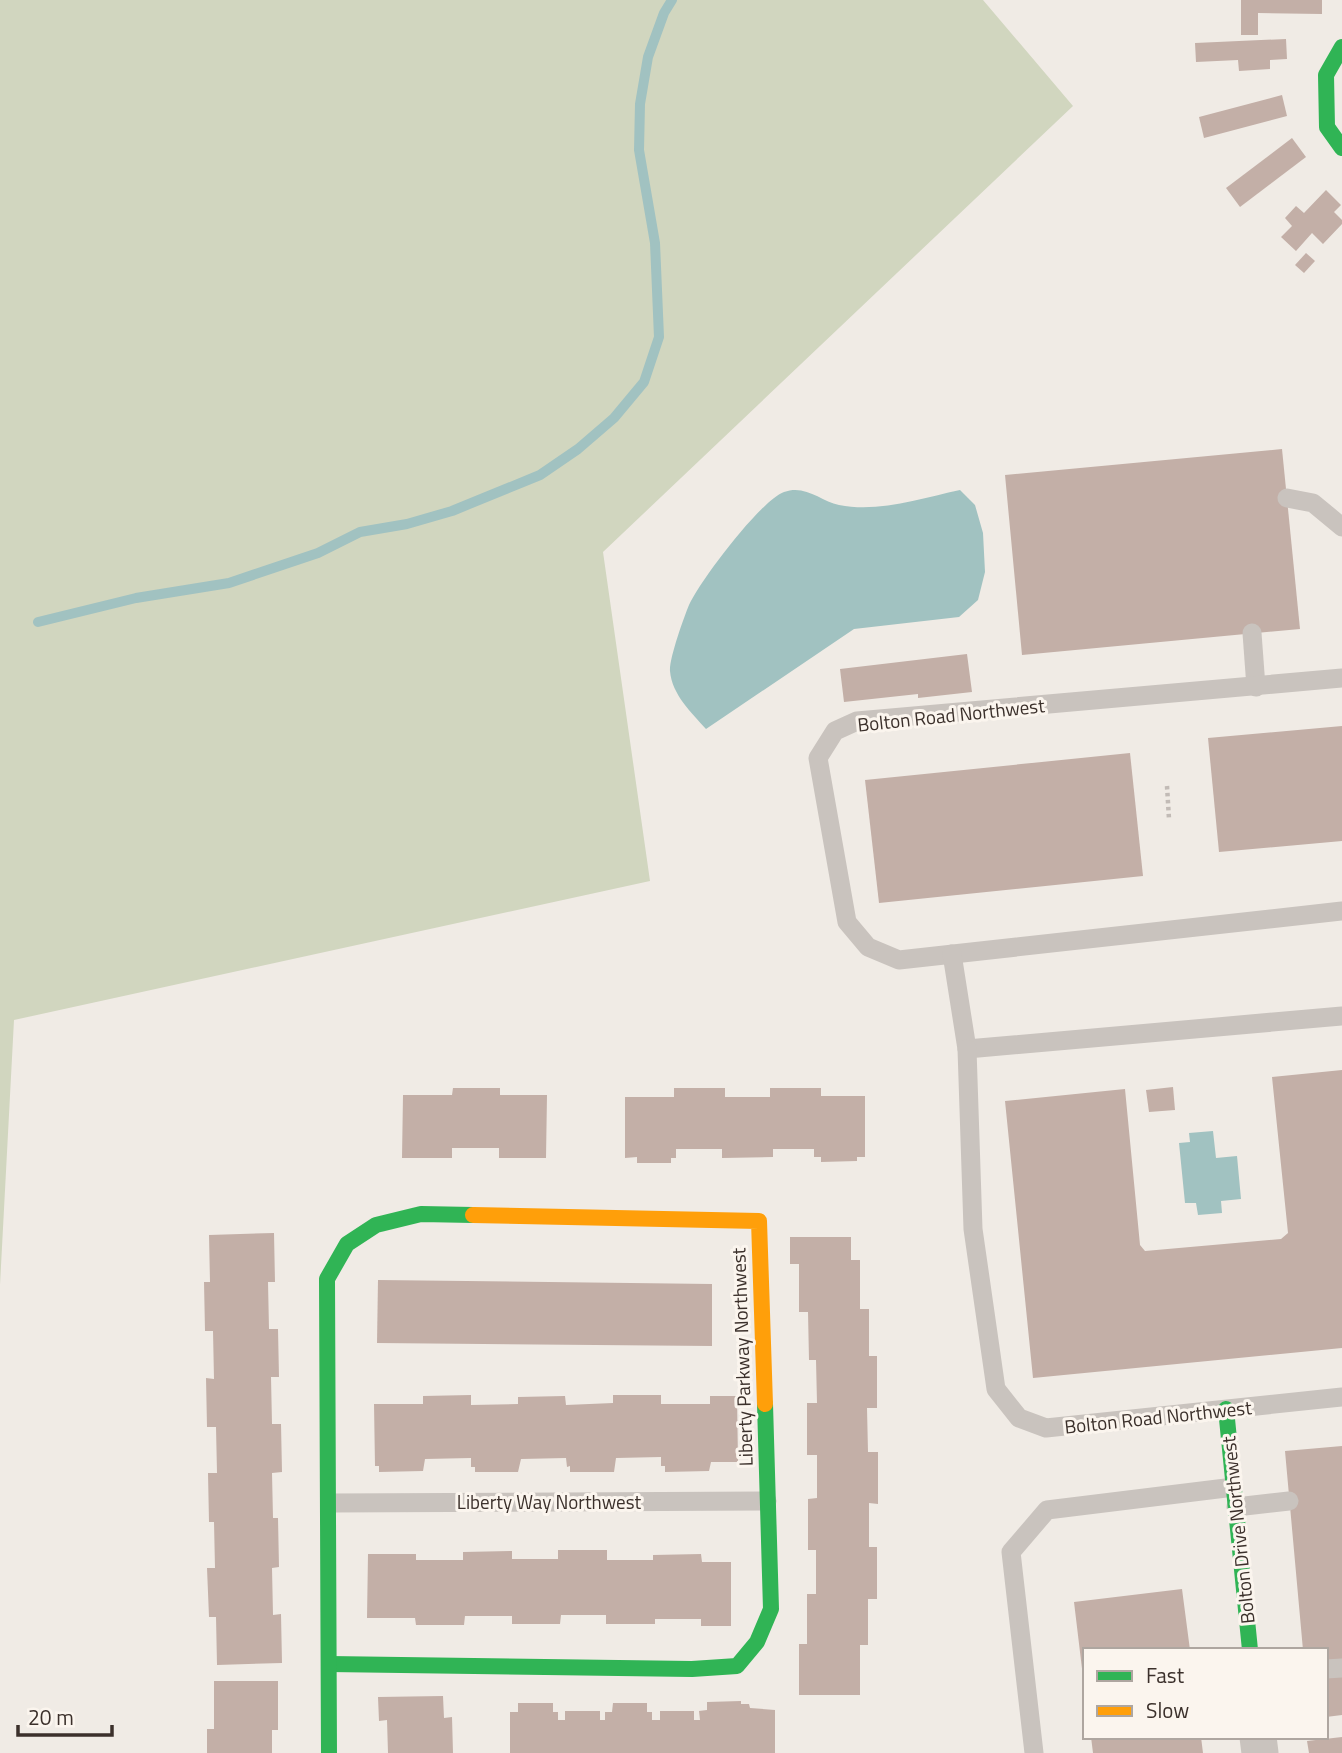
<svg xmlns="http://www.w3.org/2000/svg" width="1342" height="1753" viewBox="0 0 1342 1753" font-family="'Titillium Web',sans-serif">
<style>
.green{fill:#d1d6bf}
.water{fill:#a1c2c1}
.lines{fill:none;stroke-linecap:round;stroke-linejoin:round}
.stream{stroke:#a1c2c1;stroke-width:10}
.building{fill:#c3afa7}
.path{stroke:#c2bbb6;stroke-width:4.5;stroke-dasharray:3.5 3.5;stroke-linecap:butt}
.lane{stroke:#c9c3be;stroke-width:19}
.street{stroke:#c9c3be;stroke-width:37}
.fast{stroke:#30b455;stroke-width:16}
.slow{stroke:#ff9f0a;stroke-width:16}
.labels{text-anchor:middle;stroke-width:6;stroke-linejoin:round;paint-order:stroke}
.street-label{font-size:19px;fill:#3b302b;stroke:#fbf5ee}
</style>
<rect width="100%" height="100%" fill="#f0ebe5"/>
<path class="green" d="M 0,0 L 983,0 L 1073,106 L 603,552 L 650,881 L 14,1020 L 0,1285 Z"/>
<g class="water">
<path d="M 960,490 L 975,505 L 983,533 L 985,572 L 978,600 L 959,617 L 854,629 L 706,729 C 692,713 672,695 670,671 C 669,659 684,617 689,605 C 700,581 760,501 784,492 C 805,484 821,501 839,505 C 879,513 922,498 960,490 Z"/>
<path d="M 1213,1131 L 1216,1158 L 1237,1156 L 1241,1199 L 1221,1201 L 1222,1213 L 1198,1215 L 1196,1203 L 1185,1203 L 1179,1143 L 1190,1142 L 1189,1133 Z"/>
</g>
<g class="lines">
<path class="stream" d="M 38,622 L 136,598 L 229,583 L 318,553 L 360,532 L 407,524 L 452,511 L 540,475 L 578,449 L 614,418 L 644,382 L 659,337 L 655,243 L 639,150 L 640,104 L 648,57 L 664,13 L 672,0"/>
</g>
<g class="building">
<path d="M 1241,0 L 1322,0 L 1322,14 L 1258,13 L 1258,35 L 1241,35 Z"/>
<path d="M 1286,39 L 1287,59 L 1270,60 L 1270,69 L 1239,71 L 1238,60 L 1196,62 L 1195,43 Z"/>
<path d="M 1282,95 L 1287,116 L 1204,138 L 1199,117 Z"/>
<path d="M 1292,138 L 1306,157 L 1240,207 L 1226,188 Z"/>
<path d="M 1326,190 L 1341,205 L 1334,212 L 1342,220 L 1342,224 L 1323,244 L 1312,233 L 1296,251 L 1281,237 L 1292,226 L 1285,218 L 1296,206 L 1304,213 Z"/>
<path d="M 1306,253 L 1315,261 L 1304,273 L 1295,265 Z"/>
<path d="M 1282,449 L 1300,629 L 1022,655 L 1005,475 Z"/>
<path d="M 967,654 L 972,692 L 918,698 L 918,694 L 844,702 L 840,669 Z"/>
<path d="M 1342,726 L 1342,841 L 1219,852 L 1208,738 Z"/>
<path d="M 1130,753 L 1143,876 L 879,903 L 865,780 Z"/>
<path d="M 1342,1070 L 1342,1348 L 1033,1378 L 1005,1101 L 1125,1089 L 1140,1245 L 1145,1251 L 1281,1239 L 1288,1233 L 1272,1077 Z"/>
<path d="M 1173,1087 L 1175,1110 L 1149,1112 L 1146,1090 Z"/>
<path d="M 453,1088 L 500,1088 L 500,1095 L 547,1095 L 546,1158 L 499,1158 L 499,1148 L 452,1148 L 452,1158 L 402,1158 L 403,1095 L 452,1095 Z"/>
<path d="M 674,1088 L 725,1088 L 725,1097 L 770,1097 L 770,1088 L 821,1088 L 821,1096 L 865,1096 L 865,1157 L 857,1157 L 857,1161 L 821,1162 L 821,1157 L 814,1157 L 814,1149 L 773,1149 L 773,1157 L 722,1158 L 722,1149 L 676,1149 L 676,1158 L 671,1158 L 671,1163 L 637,1163 L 637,1157 L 625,1158 L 625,1097 L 674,1097 Z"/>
<path d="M 274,1233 L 275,1282 L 268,1282 L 269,1329 L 278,1329 L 279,1377 L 271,1377 L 272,1424 L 281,1424 L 282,1472 L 272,1473 L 273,1518 L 278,1518 L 279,1567 L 272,1568 L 273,1615 L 281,1614 L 282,1663 L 217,1665 L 216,1617 L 209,1617 L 207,1568 L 215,1568 L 214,1522 L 209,1522 L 208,1473 L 217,1473 L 216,1427 L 207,1427 L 206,1378 L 214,1379 L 213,1331 L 205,1331 L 204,1282 L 210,1282 L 209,1235 Z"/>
<path d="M 790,1237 L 851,1237 L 851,1260 L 860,1260 L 860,1309 L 869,1309 L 869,1356 L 877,1356 L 877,1408 L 867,1408 L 868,1452 L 878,1452 L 878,1504 L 869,1503 L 869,1547 L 877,1547 L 877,1599 L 868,1599 L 868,1645 L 860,1645 L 860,1695 L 799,1695 L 799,1644 L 807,1644 L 807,1594 L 816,1594 L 816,1550 L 808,1550 L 808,1499 L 817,1498 L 817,1455 L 807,1455 L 807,1403 L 817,1403 L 816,1360 L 809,1360 L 808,1312 L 799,1312 L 799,1264 L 790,1264 Z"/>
<path d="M 378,1280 L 712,1284 L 712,1346 L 377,1343 Z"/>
<path d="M 471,1395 L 471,1405 L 518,1404 L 518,1397 L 565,1396 L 566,1405 L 613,1403 L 613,1395 L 661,1395 L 661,1404 L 710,1404 L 710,1396 L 737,1396 L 738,1462 L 711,1462 L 709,1471 L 665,1472 L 665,1466 L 661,1466 L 661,1457 L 616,1458 L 614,1472 L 570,1472 L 570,1466 L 567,1467 L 566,1458 L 521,1459 L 518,1472 L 475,1472 L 475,1467 L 471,1467 L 471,1458 L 425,1459 L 423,1471 L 379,1472 L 379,1466 L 375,1466 L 374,1404 L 423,1404 L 423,1396 Z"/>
<path d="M 1342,1446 L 1342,1715 L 1326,1717 L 1326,1650 L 1303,1650 L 1285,1451 Z"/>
<path d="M 558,1550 L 607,1550 L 607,1560 L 653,1560 L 653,1555 L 701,1554 L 702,1562 L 731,1562 L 731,1626 L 701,1626 L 701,1619 L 655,1619 L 655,1624 L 606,1624 L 606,1615 L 561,1615 L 560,1624 L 512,1624 L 512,1616 L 465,1616 L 464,1625 L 416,1625 L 415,1618 L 367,1618 L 368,1554 L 416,1554 L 416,1560 L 463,1560 L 463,1552 L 512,1551 L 512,1559 L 558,1559 Z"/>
<path d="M 1182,1589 L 1190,1650 L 1085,1650 L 1083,1677 L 1074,1602 Z"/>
<path d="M 214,1681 L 278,1681 L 278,1730 L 272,1730 L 272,1753 L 207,1753 L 207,1729 L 214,1729 Z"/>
<path d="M 443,1696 L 444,1718 L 452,1717 L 453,1753 L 388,1753 L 387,1720 L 379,1721 L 378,1697 Z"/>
<path d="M 741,1701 L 741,1704 L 749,1704 L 750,1708 L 775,1710 L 775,1753 L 510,1753 L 510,1712 L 518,1712 L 518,1703 L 553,1703 L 553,1712 L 558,1712 L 558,1720 L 565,1720 L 565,1711 L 600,1711 L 600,1720 L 605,1720 L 605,1712 L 612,1712 L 613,1703 L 647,1703 L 647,1712 L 652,1712 L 652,1720 L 660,1720 L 660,1711 L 694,1711 L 694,1720 L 700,1720 L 699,1711 L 707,1710 L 707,1702 Z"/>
<path d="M 1091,1737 L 1201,1737 L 1203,1753 L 1093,1753 Z"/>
<path d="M 1342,1737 L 1342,1753 L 1309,1753 L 1307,1741 Z"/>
</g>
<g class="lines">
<path class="path" d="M 1167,786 L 1169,819"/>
<g class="lane">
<path d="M 1287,498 L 1313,503 L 1342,527"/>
<path d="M 1252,633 L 1256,687"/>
<path d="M 1342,678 L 857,721 L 835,731 L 818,758 L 847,922 L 868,947 L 899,960 L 1342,911"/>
<path d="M 952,954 L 967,1049 L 1342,1016"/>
<path d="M 967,1049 L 973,1229 L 996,1389 L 1019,1418 L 1046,1428 L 1342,1397"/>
<path d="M 330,1503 L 767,1501"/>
<path d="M 1236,1507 L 1289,1501"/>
<path d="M 1326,1669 L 1342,1668"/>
<path d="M 1034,1753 L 1011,1552 L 1047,1510 L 1234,1487"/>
</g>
<path class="street" d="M 1258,1737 L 1260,1753"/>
<g class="fast">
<path d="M 1342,47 L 1326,75 L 1327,127 L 1342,148"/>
<path d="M 1226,1409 L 1250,1650"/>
<path d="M 329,1664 L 692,1669 L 737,1666 L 757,1642 L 771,1609 L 765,1404"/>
<path d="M 329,1753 L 327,1279 L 347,1244 L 376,1225 L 421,1214 L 473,1215"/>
</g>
<path class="slow" d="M 473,1215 L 759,1221 L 765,1404"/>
</g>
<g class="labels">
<g class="street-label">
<text transform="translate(951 715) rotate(-6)" y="7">Bolton Road Northwest</text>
<text transform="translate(742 1357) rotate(-92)" y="7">Liberty Parkway Northwest</text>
<text transform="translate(1158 1417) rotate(-6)" y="7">Bolton Road Northwest</text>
<text x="549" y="1509">Liberty Way Northwest</text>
<text transform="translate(1238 1530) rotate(-96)" y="7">Bolton Drive Northwest</text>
</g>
</g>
<rect x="1083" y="1648" width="245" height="91" fill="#fbf5ee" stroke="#aea6a0" stroke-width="2"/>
<rect x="1097" y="1671" width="35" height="10" fill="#30b455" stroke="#aea6a0" stroke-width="2"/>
<text x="1146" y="1683" font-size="21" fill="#3b302b">Fast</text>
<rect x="1097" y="1706" width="35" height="10" fill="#ff9f0a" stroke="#aea6a0" stroke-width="2"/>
<text x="1146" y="1718" font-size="21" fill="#3b302b">Slow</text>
<path d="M18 1725v10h94v-10" fill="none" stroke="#3b302b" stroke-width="3.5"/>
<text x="28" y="1725" font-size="21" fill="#3b302b" stroke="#fbf5ee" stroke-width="5" paint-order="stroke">20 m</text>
</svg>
